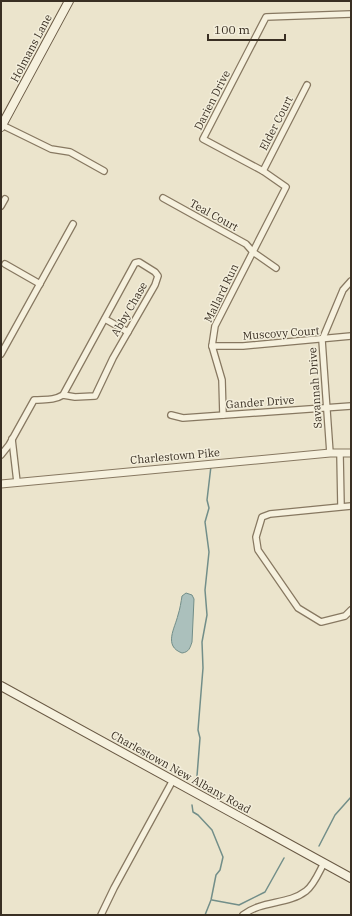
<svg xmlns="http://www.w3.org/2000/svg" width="352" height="916" viewBox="0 0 352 916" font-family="'IBM Plex Serif',serif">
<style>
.water{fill:#abc0bc;stroke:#728e89}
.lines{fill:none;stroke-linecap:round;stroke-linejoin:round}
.stream{stroke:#728e89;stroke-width:1.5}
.minor-casing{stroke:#877861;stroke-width:8}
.tertiary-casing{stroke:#877861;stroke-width:9}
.secondary-casing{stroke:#695944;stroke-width:10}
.minor{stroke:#f6f1de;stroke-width:5.5}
.tertiary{stroke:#f6f1de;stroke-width:7}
.secondary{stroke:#f6f1de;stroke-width:8}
.labels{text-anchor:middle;stroke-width:3;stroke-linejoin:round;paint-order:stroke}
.street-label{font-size:11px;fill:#392f23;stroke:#f3eedb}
</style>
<rect width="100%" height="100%" fill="#ebe4cc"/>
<path class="water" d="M 186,593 L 192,595 L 194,599 L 192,642 C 190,648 189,652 182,653 C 163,646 175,628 178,615 C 180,609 181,602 182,596 Z"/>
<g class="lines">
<g class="stream">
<path d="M 197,776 L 200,738 L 198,730 L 203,668 L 202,642 L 207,615 L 205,590 L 209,552 L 205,522 L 209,508 L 207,500 L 211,466"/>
<path d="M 192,805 L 193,812 L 198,815 L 212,830 L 223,857 L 220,870 L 216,875 L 211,900 L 205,915"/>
<path d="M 319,846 L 335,815 L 351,797"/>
<path d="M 212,900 L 239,905 L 265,892 L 284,858"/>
</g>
<g class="minor-casing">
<g id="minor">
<path d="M 2,125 L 51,149 L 70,152 L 104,171"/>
<path d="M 263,171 L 307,85"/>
<path d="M 163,198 L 246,244 L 253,252 L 276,268"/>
<path d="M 1,206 L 5,199"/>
<path d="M 5,264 L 40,284"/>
<path d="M 105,319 L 128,332"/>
<path d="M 212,346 L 243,346 L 351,336"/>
<path d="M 1,354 L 73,224"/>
<path d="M 171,415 L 183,418 L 351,406"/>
<path d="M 223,415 L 222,380 L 212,346 L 215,326 L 286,187 L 263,171 L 203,139 L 266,17 L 351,14"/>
<path d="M 12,439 L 17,482"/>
<path d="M 330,453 L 322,340 L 343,290 L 351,281"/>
<path d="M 340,454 L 341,506"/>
<path d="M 1,455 L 9,445 L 34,400 C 45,399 53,401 63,395 L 135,263 L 139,262 L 155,272 L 158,276 L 155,285 L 113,358 L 95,396 L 75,397 L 63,395"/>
<path d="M 351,506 L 270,514 L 262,517 L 256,537 L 258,550 L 298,608 L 321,622 L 345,616 L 351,610"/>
<path d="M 101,915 L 114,888 L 173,780"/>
<path d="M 243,915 C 262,900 288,905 306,891 C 314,885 319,872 324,863"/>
</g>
</g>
<g class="tertiary-casing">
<path id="tertiary" d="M 1,484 L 330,453 L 351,453"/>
</g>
<g class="secondary-casing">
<g id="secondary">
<path d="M 1,127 L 69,1"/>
<path d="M 1,686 L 351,878"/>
</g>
</g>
<use href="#minor" class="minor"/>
<use href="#tertiary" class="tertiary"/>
<use href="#secondary" class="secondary"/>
</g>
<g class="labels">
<g class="street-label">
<text transform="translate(31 48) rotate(-62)" y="4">Holmans Lane</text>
<text transform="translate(212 100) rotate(-63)" y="4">Darien Drive</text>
<text transform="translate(276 123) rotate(-63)" y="4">Elder Court</text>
<text transform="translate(214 215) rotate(29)" y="4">Teal Court</text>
<text transform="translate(221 293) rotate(-64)" y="4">Mallard Run</text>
<text transform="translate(129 309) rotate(-60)" y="4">Abby Chase</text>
<text transform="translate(281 333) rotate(-4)" y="4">Muscovy Court</text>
<text transform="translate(315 388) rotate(-94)" y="4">Savannah Drive</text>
<text transform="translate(260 402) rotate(-4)" y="4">Gander Drive</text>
<text transform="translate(175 456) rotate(-5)" y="4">Charlestown Pike</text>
<text transform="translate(181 772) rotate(29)" y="4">Charlestown New Albany Road</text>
</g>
</g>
<rect width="352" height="916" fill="none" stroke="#392f23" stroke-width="4"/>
<path d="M208 34v6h77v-6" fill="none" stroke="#392f23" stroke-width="2"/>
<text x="214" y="34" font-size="12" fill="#392f23" stroke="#f3eedb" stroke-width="3" paint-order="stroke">100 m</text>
</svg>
